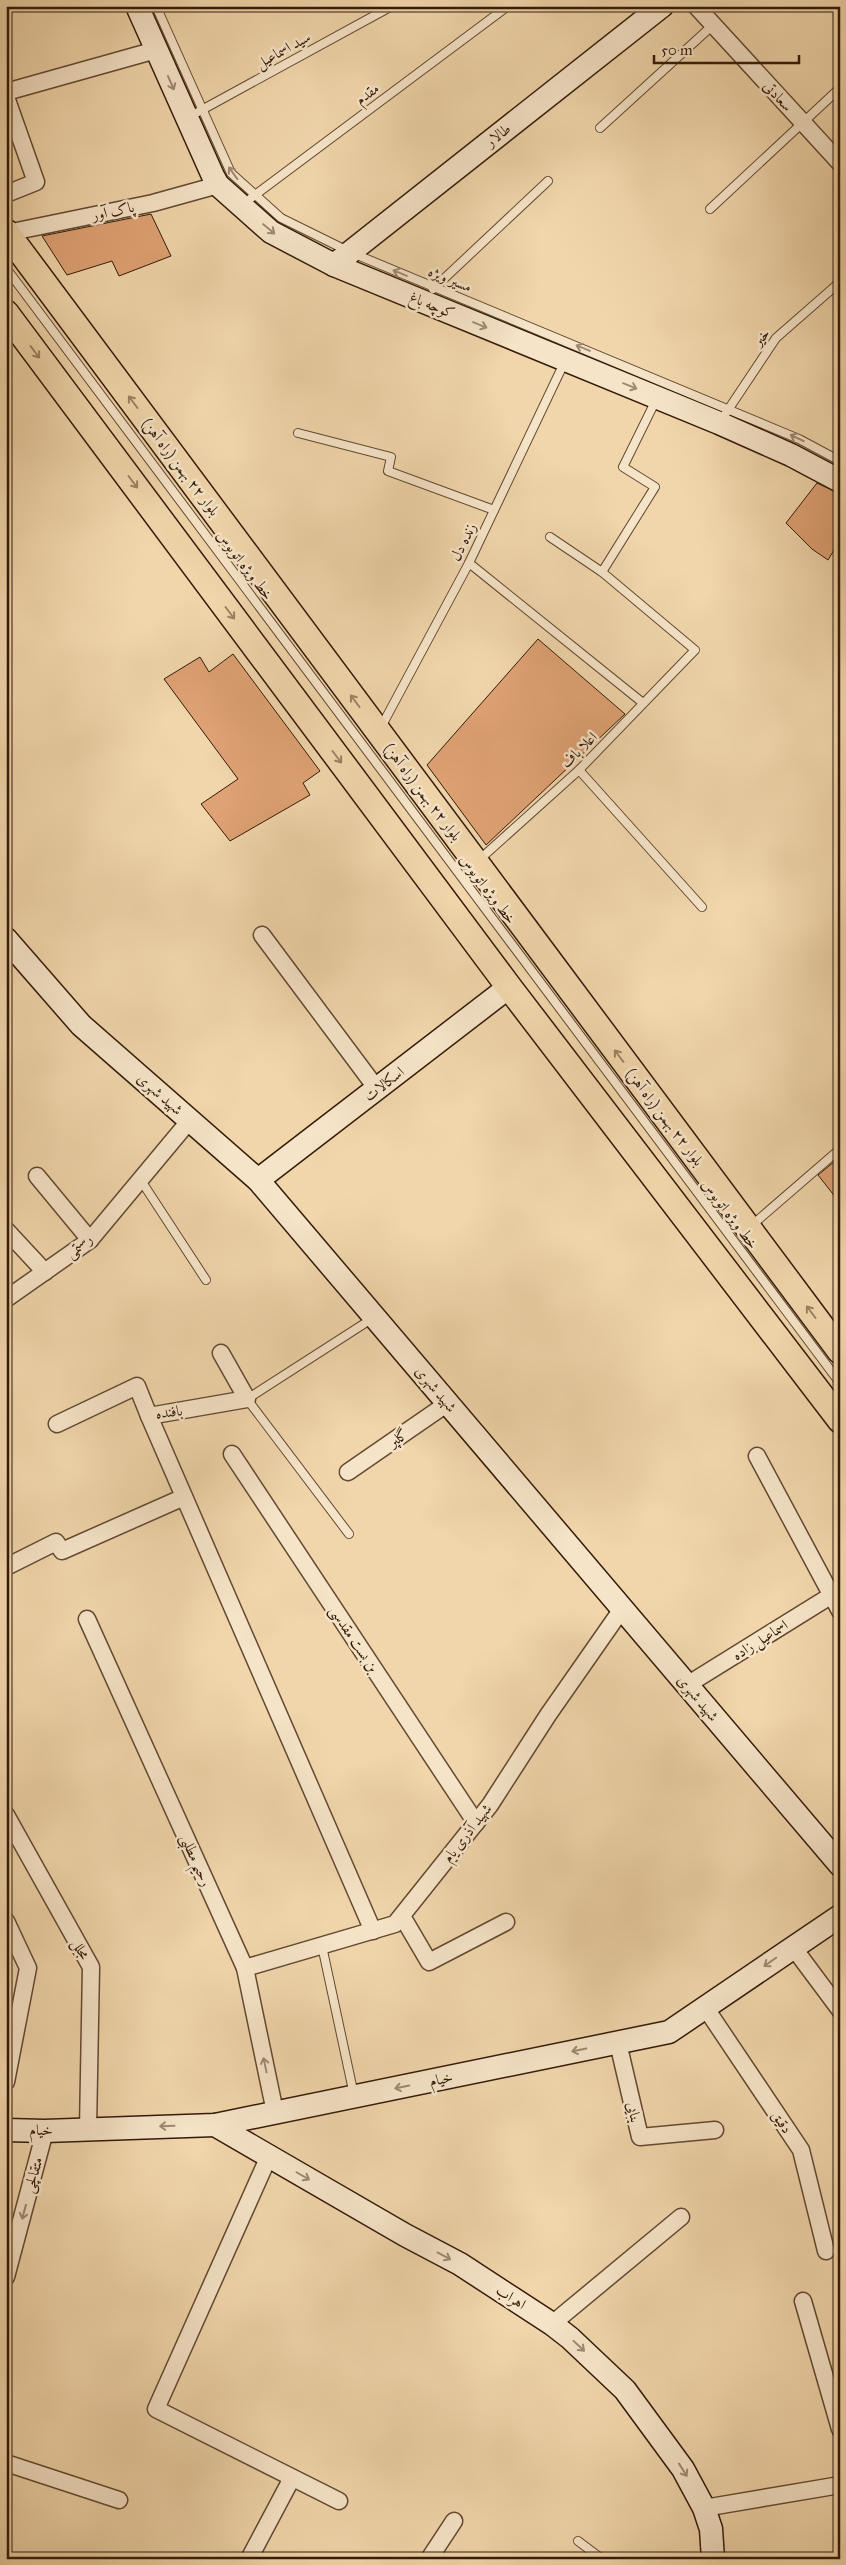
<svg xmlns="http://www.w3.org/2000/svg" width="846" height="2565" viewBox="0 0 846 2565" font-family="'IM FELL Great Primer',Amiri,serif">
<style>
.building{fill:#dfa274;stroke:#331a09}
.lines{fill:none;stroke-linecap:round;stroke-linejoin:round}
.lane-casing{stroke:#624932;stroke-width:10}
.street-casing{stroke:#624932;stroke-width:19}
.secondary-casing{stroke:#331a09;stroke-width:25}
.primary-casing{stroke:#331a09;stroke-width:28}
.lane{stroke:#f6e4c8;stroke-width:8}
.street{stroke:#f6e4c8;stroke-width:16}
.secondary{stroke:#f6e4c8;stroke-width:22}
.primary{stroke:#f1d6ab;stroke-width:25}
.oneway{stroke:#9e8972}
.oneway2{stroke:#9c8162}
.labels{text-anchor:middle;stroke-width:5;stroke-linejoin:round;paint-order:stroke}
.street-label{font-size:15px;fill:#331a09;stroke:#f6e4c8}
</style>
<rect width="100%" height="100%" fill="#f1d6ab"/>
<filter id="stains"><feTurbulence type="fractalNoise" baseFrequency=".004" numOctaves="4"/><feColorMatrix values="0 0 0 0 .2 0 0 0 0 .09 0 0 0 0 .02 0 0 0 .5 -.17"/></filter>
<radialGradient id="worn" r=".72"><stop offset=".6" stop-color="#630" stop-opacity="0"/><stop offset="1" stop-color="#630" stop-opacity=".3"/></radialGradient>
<g class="building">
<path d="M 151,214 L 171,256 L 119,276 L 112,261 L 67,275 L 42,236 Z"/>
<path d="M 817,483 L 840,494 L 840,540 L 828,560 L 812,549 L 786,523 Z"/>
<path d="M 538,639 L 625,714 L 486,845 L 427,765 Z"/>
<path d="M 233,654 L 320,771 L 303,783 L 310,795 L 230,841 L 201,804 L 238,779 L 164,679 L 200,657 L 209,672 Z"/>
<path d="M 840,1157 L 840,1203 L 818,1175 Z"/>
</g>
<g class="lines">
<g class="lane-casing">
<g id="lane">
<path d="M 156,6 L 231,173 L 281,218 L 350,252 L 799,439 L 840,461"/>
<path d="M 198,112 L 392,6"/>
<path d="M 600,128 L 713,25"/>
<path d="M 251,198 L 508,6"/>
<path d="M 710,209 L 840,88"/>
<path d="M 6,268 L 840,1383"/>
<path d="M 433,289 L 548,181"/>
<path d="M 726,413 L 776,338 L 840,282"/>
<path d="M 298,433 L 391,457 L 388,471 L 494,510"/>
<path d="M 469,563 L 643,703"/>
<path d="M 602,572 L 655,487 L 623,467 L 656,400"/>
<path d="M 380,729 L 469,563 L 565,361"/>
<path d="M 579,770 L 702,907"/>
<path d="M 479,860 L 579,770 L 695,650 L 602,572 L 550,537"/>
<path d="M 140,1179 L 206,1280"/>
<path d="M 751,1226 L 840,1149"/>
<path d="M 349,1534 L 247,1399 L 373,1318"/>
<path d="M 322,1946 L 354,2095"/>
<path d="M 578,2541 L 602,2559"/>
</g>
</g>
<g class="street-casing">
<g id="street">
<path d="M 696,6 L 840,163"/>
<path d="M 6,92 L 156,50"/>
<path d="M 6,97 L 36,182 L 6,194"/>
<path d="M 7,233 L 153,203 L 218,185"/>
<path d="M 262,935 L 377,1089"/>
<path d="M 37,1176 L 90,1240"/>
<path d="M 6,1230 L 45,1272"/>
<path d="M 6,1299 L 90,1240 L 190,1120"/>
<path d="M 149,1416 L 373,1931"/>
<path d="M 57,1424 L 137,1386 L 149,1416 L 247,1399 L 221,1353"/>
<path d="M 232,1454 L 476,1823"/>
<path d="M 757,1456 L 840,1611"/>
<path d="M 348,1472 L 448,1403"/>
<path d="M 6,1567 L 56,1542 L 62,1551 L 184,1497"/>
<path d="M 87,1619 L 245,1968 L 275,2112"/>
<path d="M 687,1685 L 832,1595"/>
<path d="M 6,1815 L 91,1967 L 88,2129"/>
<path d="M 402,1916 L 429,1962 L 506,1922"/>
<path d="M 6,1921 L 28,1968 L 6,2082"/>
<path d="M 793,1947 L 840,2010"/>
<path d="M 245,1968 L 395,1924 L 490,1805 L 548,1715 L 622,1609"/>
<path d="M 705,2007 L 801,2150 L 826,2251"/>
<path d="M 618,2043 L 640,2137 L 715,2130"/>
<path d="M 269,2156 L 156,2409 L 339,2501"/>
<path d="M 6,2277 L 45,2131"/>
<path d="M 803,2301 L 840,2429"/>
<path d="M 552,2324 L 681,2217"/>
<path d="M 6,2463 L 119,2500"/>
<path d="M 704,2508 L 840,2485"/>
<path d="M 249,2559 L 292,2478"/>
<path d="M 429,2559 L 454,2521"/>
</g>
</g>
<g class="secondary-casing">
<g id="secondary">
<path d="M 137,6 L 213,176 L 218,185 L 271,232 L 334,265 L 719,423 L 791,455 L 840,481"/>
<path d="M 334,265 L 662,6"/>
<path d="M 6,939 L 81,1025 L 258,1180 L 840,1865"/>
<path d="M 258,1180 L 509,987"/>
<path d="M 215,2125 L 405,2235 L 460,2264 L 552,2324 L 570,2338 L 625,2390 L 683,2469 L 704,2508 L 711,2529 L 713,2559"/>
<path d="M 6,2130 L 45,2131 L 215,2125 L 669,2032 L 840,1916"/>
</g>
</g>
<g class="primary-casing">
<g id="primary">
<path d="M 6,232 L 840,1351"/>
<path d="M 6,313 L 509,987 L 840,1420"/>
</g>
</g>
<use href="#lane" class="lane"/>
<use href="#street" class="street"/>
<use href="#secondary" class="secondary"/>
<use href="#primary" class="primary"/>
</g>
<defs><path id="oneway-shaft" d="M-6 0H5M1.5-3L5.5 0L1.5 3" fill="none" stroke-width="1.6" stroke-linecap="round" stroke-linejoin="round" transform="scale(1.25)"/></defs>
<g class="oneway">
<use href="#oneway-shaft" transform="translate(171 83) rotate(66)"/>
<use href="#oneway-shaft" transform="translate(233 173) rotate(-126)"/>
<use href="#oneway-shaft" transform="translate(269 229) rotate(40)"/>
<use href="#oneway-shaft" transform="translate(400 273) rotate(-158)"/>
<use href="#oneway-shaft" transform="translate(480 325) rotate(22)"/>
<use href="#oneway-shaft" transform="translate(583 348) rotate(-158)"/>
<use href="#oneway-shaft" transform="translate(630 386) rotate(22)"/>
<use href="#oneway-shaft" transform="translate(797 438) rotate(-155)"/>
<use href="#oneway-shaft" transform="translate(770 1962) rotate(145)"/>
<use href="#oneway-shaft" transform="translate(579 2050) rotate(168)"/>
<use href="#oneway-shaft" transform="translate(265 2065) rotate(-102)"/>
<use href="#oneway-shaft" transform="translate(402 2087) rotate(168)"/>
<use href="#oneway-shaft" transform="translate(167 2126) rotate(178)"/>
<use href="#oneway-shaft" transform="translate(303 2176) rotate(30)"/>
<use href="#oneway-shaft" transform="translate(24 2212) rotate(105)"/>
<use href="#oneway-shaft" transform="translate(444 2256) rotate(28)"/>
<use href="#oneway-shaft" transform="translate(579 2346) rotate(43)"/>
<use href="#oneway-shaft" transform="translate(683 2470) rotate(58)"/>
</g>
<g class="oneway2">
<use href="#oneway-shaft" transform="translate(35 352) rotate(53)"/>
<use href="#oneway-shaft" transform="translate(133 402) rotate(-127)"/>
<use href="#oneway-shaft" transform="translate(133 482) rotate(53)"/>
<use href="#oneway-shaft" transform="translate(230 613) rotate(53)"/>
<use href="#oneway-shaft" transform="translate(355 701) rotate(-127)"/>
<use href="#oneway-shaft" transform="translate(337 757) rotate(53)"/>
<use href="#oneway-shaft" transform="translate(619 1056) rotate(-127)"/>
<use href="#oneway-shaft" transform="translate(811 1312) rotate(-127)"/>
</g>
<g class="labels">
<g class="street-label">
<text transform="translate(283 50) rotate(-29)" y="5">سید اسماعیل</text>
<text transform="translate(367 94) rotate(-37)" y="5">مقدم</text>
<text transform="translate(778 96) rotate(47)" y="5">سعادتی</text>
<text transform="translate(498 135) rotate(-38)" y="5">طالار</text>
<text transform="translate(113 211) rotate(-12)" y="5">پاک آور</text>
<text transform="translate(450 279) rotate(22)" y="5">مسیر ویژه</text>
<text transform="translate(432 305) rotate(22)" y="5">کوچه باغ</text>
<text transform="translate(761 337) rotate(-52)" y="5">خیر</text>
<text transform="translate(181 467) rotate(53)" y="5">بلوار ۲۲ بهمن (راه آهن)</text>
<text transform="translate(463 542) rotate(-64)" y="5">زنده دل</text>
<text transform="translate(245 565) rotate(53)" y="5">خط ویژه اتوبوس</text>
<text transform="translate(579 750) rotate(-45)" y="5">اعلا باف</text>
<text transform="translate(423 792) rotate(53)" y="5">بلوار ۲۲ بهمن (راه آهن)</text>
<text transform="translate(488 889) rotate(53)" y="5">خط ویژه اتوبوس</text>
<text transform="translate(384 1084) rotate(-38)" y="5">اسکالات</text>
<text transform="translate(160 1094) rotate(41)" y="5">شهید شهری</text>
<text transform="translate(665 1117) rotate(53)" y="5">بلوار ۲۲ بهمن (راه آهن)</text>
<text transform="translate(730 1214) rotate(53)" y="5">خط ویژه اتوبوس</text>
<text transform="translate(79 1246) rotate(-39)" y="5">رستمی</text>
<text transform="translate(436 1389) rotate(50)" y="5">شهید شهری</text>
<text transform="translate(169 1412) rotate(-8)" y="5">بافنده</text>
<text transform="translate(398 1438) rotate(-35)" y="5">گلپر</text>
<text transform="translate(354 1639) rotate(57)" y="5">بن بست مقدسی</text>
<text transform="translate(760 1640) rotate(-32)" y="5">اسماعیل زاده</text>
<text transform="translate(698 1698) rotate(50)" y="5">شهید شهری</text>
<text transform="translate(467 1833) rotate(-52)" y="5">شهید آذری یام</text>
<text transform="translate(196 1860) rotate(66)" y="5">رحیم مطلبی</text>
<text transform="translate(81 1949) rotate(61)" y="5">مجلل</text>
<text transform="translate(441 2079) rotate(-12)" y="5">خیام</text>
<text transform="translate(634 2112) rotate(77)" y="5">بنایی</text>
<text transform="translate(782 2122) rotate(56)" y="5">دقیق</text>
<text x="41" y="2135">خیام</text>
<text transform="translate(33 2175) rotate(-75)" y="5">متقالچی</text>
<text transform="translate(511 2297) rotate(33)" y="5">اهراب</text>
</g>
</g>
<rect width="846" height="2565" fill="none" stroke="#f1d6ab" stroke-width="25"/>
<rect x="8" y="8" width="831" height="2550" fill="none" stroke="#331a09" stroke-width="2.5"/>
<rect x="12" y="12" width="821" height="2540" fill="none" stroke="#331a09"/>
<path d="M654 55v8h145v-8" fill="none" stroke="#331a09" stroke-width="2.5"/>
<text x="661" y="55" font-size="15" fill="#331a09" stroke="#f6e4c8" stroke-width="4" paint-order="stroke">50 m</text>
<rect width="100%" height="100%" filter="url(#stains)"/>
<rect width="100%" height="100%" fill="url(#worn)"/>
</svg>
